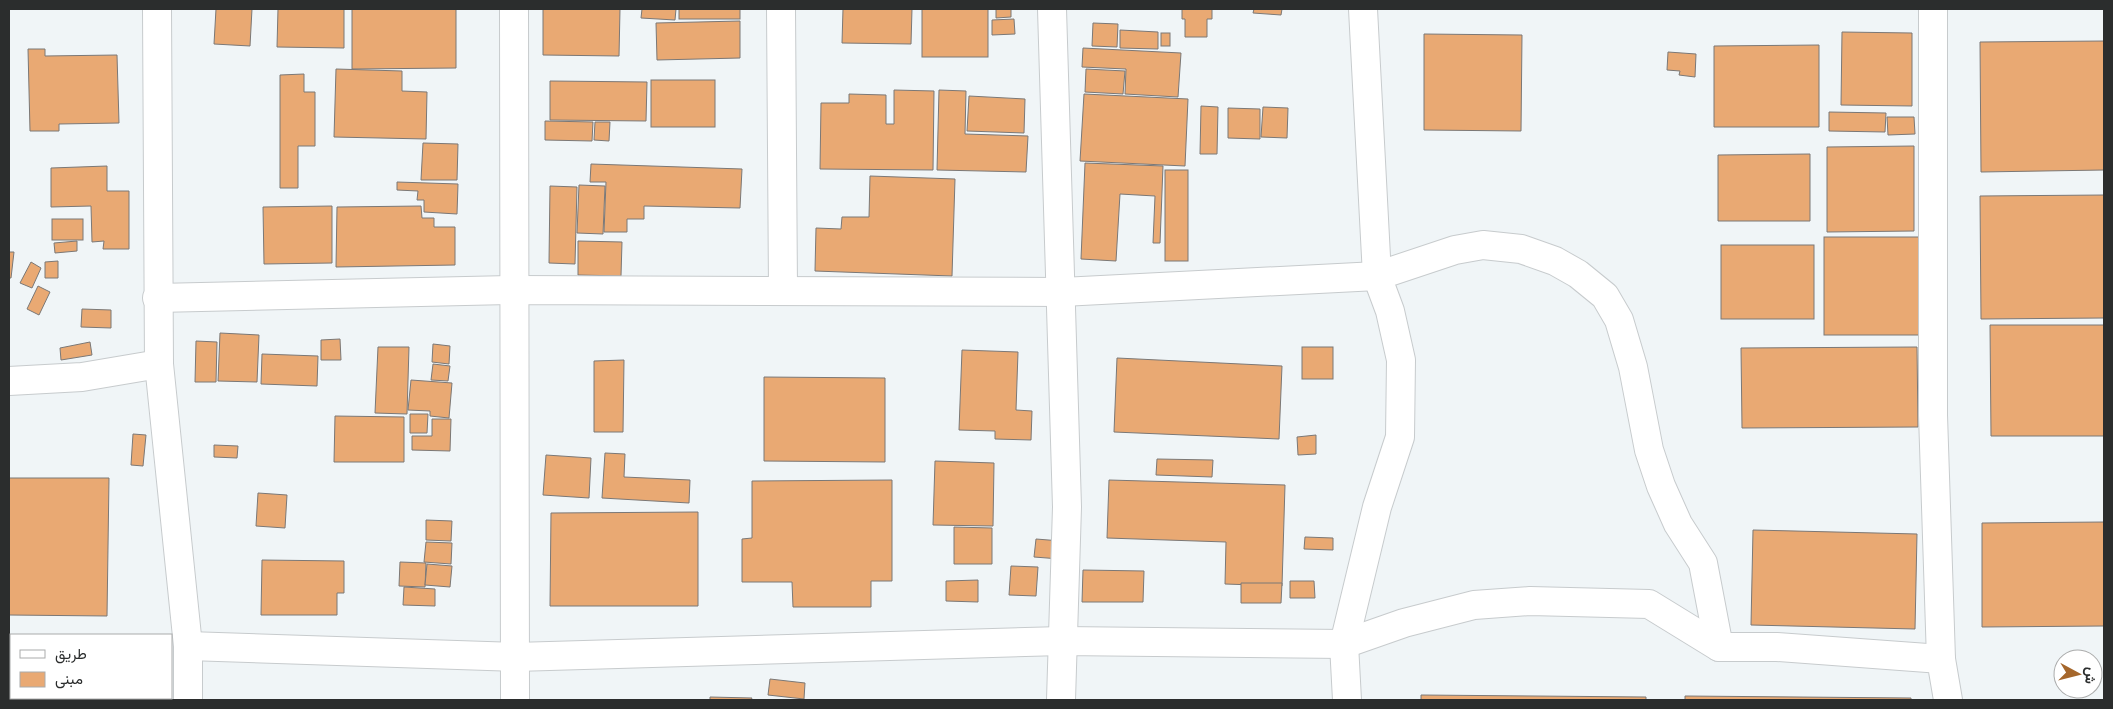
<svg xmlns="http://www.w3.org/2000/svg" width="2113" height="709" viewBox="0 0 2113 709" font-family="Manrope,Vazirmatn,sans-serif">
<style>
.building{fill:#e9a973;stroke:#7b7876}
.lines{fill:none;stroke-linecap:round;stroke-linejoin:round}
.minor-casing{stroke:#c7cbcd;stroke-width:30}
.minor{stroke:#fff;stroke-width:28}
</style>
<rect width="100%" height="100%" fill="#f0f5f7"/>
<g class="building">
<path d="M 216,9 L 252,9 L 250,46 L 214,44 Z"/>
<path d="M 278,9 L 344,9 L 344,48 L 277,47 Z"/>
<path d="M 352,9 L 456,9 L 456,68 L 352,69 Z"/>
<path d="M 543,9 L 620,9 L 619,56 L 543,55 Z"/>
<path d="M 642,9 L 676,9 L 675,20 L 641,18 Z"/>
<rect x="679" y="9" width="61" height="10"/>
<path d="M 843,9 L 912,9 L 911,44 L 842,43 Z"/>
<rect x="922" y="9" width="66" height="48"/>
<path d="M 996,9 L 1011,9 L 1011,17 L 996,18 Z"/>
<path d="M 1182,9 L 1212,9 L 1212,19 L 1207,19 L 1207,37 L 1185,37 L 1185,19 L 1182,19 Z"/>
<path d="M 1254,9 L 1282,9 L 1281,15 L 1253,13 Z"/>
<path d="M 1014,19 L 1015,34 L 992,35 L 992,20 Z"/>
<path d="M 740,21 L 740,58 L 657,60 L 656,23 Z"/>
<path d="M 1093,23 L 1118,24 L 1117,47 L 1092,46 Z"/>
<path d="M 1120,30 L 1158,32 L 1158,49 L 1120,48 Z"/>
<path d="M 1842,32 L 1912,33 L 1912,106 L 1841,105 Z"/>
<rect x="1161" y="33" width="9" height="13"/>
<path d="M 1424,34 L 1522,35 L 1521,131 L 1424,130 Z"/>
<path d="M 2104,41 L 2104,170 L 1981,172 L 1980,42 Z"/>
<path d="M 1819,45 L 1819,127 L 1714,127 L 1714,46 Z"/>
<path d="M 1083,48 L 1181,53 L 1178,97 L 1125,94 L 1126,69 L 1082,67 Z"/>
<path d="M 28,49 L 45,49 L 45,56 L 117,55 L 119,123 L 59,124 L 59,131 L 30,131 Z"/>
<path d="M 1668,52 L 1696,54 L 1695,77 L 1679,75 L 1680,71 L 1667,70 Z"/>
<path d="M 336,69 L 402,71 L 402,91 L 427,92 L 426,139 L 334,137 Z"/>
<path d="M 1086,69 L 1125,71 L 1123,94 L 1085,92 Z"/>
<path d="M 304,74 L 304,92 L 315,92 L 315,146 L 298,146 L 298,188 L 280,188 L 280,75 Z"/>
<rect x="651" y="80" width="64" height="47"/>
<path d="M 550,81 L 647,82 L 646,121 L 550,120 Z"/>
<path d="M 894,90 L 934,91 L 933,170 L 820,169 L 821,103 L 849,103 L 849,94 L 886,95 L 886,124 L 894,124 Z"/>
<path d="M 939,90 L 966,91 L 965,134 L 1028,136 L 1026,172 L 937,170 Z"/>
<path d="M 1084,94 L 1188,99 L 1185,166 L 1080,161 Z"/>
<path d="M 969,96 L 1025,99 L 1024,133 L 967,131 Z"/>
<path d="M 1201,106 L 1218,107 L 1217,154 L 1200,154 Z"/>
<path d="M 1263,107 L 1288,108 L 1287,138 L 1261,137 Z"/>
<path d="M 1228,108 L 1260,109 L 1260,139 L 1228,138 Z"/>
<path d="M 1829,112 L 1886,113 L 1885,132 L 1829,131 Z"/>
<path d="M 1887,117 L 1914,117 L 1915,134 L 1888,135 Z"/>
<path d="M 545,121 L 593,122 L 592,141 L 545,140 Z"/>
<path d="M 595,122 L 610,122 L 609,141 L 594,140 Z"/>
<path d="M 423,143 L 458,144 L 457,180 L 421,180 Z"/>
<path d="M 1914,146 L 1914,231 L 1827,232 L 1827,147 Z"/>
<path d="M 1810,154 L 1810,221 L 1718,221 L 1718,155 Z"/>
<path d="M 1085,163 L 1163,166 L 1160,243 L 1153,243 L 1155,196 L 1120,194 L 1116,261 L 1081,259 Z"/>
<path d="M 591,164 L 742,169 L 740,208 L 644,206 L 644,219 L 627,219 L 627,232 L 604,232 L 606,182 L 590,182 Z"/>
<path d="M 107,166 L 107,191 L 129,191 L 129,249 L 103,249 L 104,241 L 92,242 L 91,206 L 51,207 L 51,168 Z"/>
<rect x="1165" y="170" width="23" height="91"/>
<path d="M 870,176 L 955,179 L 952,276 L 815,271 L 816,228 L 841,229 L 842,217 L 869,217 Z"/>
<path d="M 397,182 L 458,184 L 457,214 L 424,212 L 424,200 L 417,200 L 418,191 L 397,190 Z"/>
<path d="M 579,185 L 605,186 L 603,234 L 577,233 Z"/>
<path d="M 550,186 L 577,187 L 575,264 L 549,263 Z"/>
<path d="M 2104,195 L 2104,318 L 1981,319 L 1980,196 Z"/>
<path d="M 332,206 L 332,263 L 264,264 L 263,207 Z"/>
<path d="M 421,206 L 422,218 L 434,218 L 434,227 L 455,227 L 455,265 L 336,267 L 337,207 Z"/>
<rect x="52" y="219" width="31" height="21"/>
<rect x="1824" y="237" width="97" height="98"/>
<path d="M 77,241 L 77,251 L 55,253 L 54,243 Z"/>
<path d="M 578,241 L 622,242 L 621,276 L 578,275 Z"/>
<rect x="1721" y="245" width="93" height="74"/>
<path d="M 9,252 L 14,252 L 11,278 L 9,278 Z"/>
<path d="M 58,261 L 58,278 L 45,278 L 45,262 Z"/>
<path d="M 31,262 L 41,268 L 32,288 L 20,283 Z"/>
<path d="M 38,286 L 50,292 L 39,315 L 27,309 Z"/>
<path d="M 82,309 L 111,310 L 111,328 L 81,327 Z"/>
<path d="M 1990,325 L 2104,325 L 2104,436 L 1991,436 Z"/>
<path d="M 220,333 L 259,335 L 257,382 L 218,381 Z"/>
<path d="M 340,339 L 341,360 L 321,360 L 321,340 Z"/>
<path d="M 196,341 L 217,342 L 216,382 L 195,382 Z"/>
<path d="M 90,342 L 92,355 L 61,360 L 60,348 Z"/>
<path d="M 433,344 L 450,346 L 449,364 L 432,362 Z"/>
<path d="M 378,347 L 409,347 L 407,414 L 375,413 Z"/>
<rect x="1302" y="347" width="31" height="32"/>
<path d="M 1917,347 L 1918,427 L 1742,428 L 1741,348 Z"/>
<path d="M 962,350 L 1018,352 L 1016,410 L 1032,411 L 1031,440 L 995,439 L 995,431 L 959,430 Z"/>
<path d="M 262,354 L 318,356 L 317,386 L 261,384 Z"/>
<path d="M 1117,358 L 1282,366 L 1279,439 L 1114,432 Z"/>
<path d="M 624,360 L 623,432 L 594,432 L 594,361 Z"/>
<path d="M 433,364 L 450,366 L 448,381 L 431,380 Z"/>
<path d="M 764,377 L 885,378 L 885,462 L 764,461 Z"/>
<path d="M 411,380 L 452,383 L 449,418 L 430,416 L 430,411 L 408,410 Z"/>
<path d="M 410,414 L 428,414 L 427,433 L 410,433 Z"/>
<path d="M 335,416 L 404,417 L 404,462 L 334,462 Z"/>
<path d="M 432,419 L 451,419 L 450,451 L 412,450 L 412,436 L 432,436 Z"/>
<path d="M 133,434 L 146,435 L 143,466 L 131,465 Z"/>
<path d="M 1316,435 L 1316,454 L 1298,455 L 1297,437 Z"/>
<path d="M 214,445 L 238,446 L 237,458 L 214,457 Z"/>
<path d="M 605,453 L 625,454 L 624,477 L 690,480 L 689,503 L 602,498 Z"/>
<path d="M 546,455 L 591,458 L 589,498 L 543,495 Z"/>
<path d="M 1157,459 L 1213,460 L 1212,477 L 1156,475 Z"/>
<path d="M 935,461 L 994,463 L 993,526 L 933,525 Z"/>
<path d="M 9,478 L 109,478 L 107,616 L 9,615 Z"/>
<path d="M 892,480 L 892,581 L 871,581 L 871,607 L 793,607 L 792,582 L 742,582 L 742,539 L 752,538 L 752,481 Z"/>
<path d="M 1109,480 L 1285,485 L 1282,586 L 1225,584 L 1226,542 L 1107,538 Z"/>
<path d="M 258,493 L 287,495 L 285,528 L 256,526 Z"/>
<path d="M 698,512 L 698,606 L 550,606 L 551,513 Z"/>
<path d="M 426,520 L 452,521 L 451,541 L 426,540 Z"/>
<path d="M 2104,522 L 2104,626 L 1982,627 L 1982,523 Z"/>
<path d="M 954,527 L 992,528 L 992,564 L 954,564 Z"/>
<path d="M 1753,530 L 1917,534 L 1915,629 L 1751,625 Z"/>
<path d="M 1305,537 L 1333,538 L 1333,550 L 1304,549 Z"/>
<path d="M 1036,539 L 1061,541 L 1060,559 L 1034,557 Z"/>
<path d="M 426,542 L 452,543 L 451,564 L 424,562 Z"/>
<path d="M 262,560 L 344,561 L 344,593 L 337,593 L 337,615 L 261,615 Z"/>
<path d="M 400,562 L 426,563 L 425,587 L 399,586 Z"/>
<path d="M 427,564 L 452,566 L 450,587 L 425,585 Z"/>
<path d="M 1011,566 L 1038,567 L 1036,596 L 1009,595 Z"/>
<path d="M 1083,570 L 1144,571 L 1143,602 L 1082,602 Z"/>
<path d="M 978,580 L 978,602 L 946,601 L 946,581 Z"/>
<path d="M 1290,581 L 1314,581 L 1315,598 L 1290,598 Z"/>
<path d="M 1241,583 L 1282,583 L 1281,603 L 1241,603 Z"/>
<path d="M 404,587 L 435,589 L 435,606 L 403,605 Z"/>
<path d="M 9,654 L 11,654 L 11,698 L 45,698 L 45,700 L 9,700 Z"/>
<path d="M 770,679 L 805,683 L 804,699 L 768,695 Z"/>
<path d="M 1421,695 L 1646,697 L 1646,700 L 1421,700 Z"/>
<path d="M 1685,696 L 1911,698 L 1911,700 L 1685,700 Z"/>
<path d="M 710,697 L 752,698 L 751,700 L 710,700 Z"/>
</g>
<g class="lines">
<g class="minor-casing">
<g id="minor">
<path d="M 157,9 L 159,364 L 188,646 L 188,700"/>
<path d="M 514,9 L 515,700"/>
<path d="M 781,9 L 783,290"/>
<path d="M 1052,9 L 1067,507 L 1061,700"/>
<path d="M 1933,9 L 1933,415 L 1941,659"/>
<path d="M 157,298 L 514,290 L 1062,292 L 1377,276 L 1455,250 L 1483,245 L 1521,249 L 1555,261 L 1578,274 L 1605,296 L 1619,320 L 1633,367 L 1649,450 L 1661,486 L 1678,524 L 1703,563 L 1719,647"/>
<path d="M 9,381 L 82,377 L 159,364"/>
<path d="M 188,646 L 515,657 L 1062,641 L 1344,644 L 1404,623 L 1474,605 L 1530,601 L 1649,604 L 1719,647 L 1777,647 L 1941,659 L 1948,700"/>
<path d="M 1347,700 L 1344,644 L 1377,507 L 1400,437 L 1401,360 L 1390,311 L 1377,276 L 1363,9"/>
</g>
</g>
<use href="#minor" class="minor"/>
</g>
<rect width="2113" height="709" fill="none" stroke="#2b2d2d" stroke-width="20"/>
<rect x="10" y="634" width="162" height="65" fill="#ffffff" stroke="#aaabab"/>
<rect x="20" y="650" width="25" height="8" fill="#ffffff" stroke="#aaabab"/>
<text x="55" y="659" font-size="15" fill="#2b2d2d">طريق</text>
<rect x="20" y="672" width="25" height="15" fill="#e9a973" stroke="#aaabab"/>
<text x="55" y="684" font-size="15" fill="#2b2d2d">مبنى</text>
<g transform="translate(2078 674) rotate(97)"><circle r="24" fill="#ffffff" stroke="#aaabab"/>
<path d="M0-4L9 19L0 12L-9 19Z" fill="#a5672c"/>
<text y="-8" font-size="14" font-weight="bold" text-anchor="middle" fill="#2b2d2d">ش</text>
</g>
</svg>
